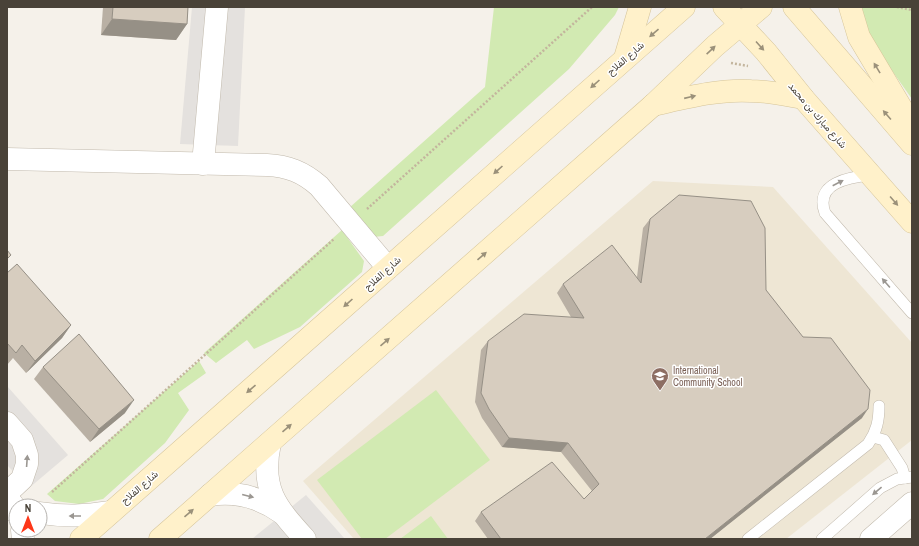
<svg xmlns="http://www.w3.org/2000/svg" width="919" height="546" viewBox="0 0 919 546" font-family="'Archivo Narrow',Vazirmatn,sans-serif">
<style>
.education{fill:#eee6d4}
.green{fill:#d2eab2}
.parking{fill:#e4e1de}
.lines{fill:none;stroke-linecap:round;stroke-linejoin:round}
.service-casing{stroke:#c1b9ac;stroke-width:12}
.minor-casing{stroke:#c1b9ac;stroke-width:23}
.tertiary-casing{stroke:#c1b9ac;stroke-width:23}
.secondary-casing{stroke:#d5c499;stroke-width:23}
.path{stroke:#c3b59d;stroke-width:2.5;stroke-dasharray:2 2;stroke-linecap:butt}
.service{stroke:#fff;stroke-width:11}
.minor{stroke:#fff;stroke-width:22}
.tertiary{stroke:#fff;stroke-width:22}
.secondary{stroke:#fff1ca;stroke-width:22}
.wall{fill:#b9b0a4}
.shaded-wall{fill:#969086}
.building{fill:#d7cdbf;stroke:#969086}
.oneway{fill:#9b917a}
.oneway2{fill:#9b9792}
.labels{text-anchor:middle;stroke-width:3;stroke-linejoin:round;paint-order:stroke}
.street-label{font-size:10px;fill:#494238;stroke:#fff}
.education-label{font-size:10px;fill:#785e54;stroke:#fff;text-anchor:start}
</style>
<rect width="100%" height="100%" fill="#f5f1ea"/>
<path class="education" d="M 653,181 L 773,187 L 912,343 L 912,440 L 786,539 L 354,539 L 303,481 Z"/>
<g class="green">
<path d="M 494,7 L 619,7 L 615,15 L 569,69 L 383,236 L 373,237 L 349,208 L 485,87 Z"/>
<path d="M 860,7 L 912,7 L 912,99 L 871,41 Z"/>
<path d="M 342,230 L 364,261 L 362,272 L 300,327 L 254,349 L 247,340 L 216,363 L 204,353 Z"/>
<path d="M 199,361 L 206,373 L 178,393 L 189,410 L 165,443 L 103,499 L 79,504 L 55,501 L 47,494 Z"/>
<path d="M 436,390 L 490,460 L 385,539 L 362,539 L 317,480 Z"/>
<path d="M 431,516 L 448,539 L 400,539 Z"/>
</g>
<g class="parking">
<path d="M 192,7 L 245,7 L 238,146 L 180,144 Z"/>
<path d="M 7,386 L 68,455 L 29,488 L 7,465 Z"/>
<path d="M 306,495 L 345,539 L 252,539 Z"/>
</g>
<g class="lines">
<g class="service-casing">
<g id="service">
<path d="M 871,175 C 849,177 814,183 825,213 L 912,313"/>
<path d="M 873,437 L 884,440 L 902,468 L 905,478"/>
<path d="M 748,539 L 868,444 C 877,431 879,420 879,406"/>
<path d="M 822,539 L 880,488 L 897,479 L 912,477"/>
</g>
</g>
<g class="minor-casing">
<g id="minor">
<path d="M 7,159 L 267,165 C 288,166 303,172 319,186 L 388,268"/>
<path d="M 203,164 L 217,7"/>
<path d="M 7,423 L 22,440 L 27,455 L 27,464 L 22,479 L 7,493"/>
<path d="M 270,443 C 260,489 276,507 305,539"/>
<path d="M 210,495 C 237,491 260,497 282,513"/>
<path d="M 7,498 L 13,505 L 16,512"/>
<path d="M 40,513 C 66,517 84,516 111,512"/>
<path d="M 22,530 L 23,539"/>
</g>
</g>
<g class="tertiary-casing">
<path id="tertiary" d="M 871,539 L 912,503"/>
</g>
<g class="secondary-casing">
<g id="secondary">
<path d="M 724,7 L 766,52 L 803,98 L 912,222"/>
<path d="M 794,7 L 912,144"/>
<path d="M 850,7 L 859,37 L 912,126"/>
<path d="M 625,58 L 640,7"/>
<path d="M 653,105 C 685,98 718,89 751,91 C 769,91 786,95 803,98"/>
<path d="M 81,539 L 684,7"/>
<path d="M 160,539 L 652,106 L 715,46 L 761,7"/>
</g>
</g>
<g class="path">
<path d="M 897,7 L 912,10"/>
<path d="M 731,63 L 748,66"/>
<path d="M 367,209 L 592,7"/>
<path d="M 52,492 L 334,239"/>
</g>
<use href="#service" class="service"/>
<use href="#minor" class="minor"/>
<use href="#tertiary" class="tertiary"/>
<use href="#secondary" class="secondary"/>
</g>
<g class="wall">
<path d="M 103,7 L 188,7 L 187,24 L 176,40 L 101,35 Z"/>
<path d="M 650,219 L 766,290 L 862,418 L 710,539 L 488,539 L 475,521 L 481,512 L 584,499 L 592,491 L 561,452 L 502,447 L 482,418 L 475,402 L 481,350 L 488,341 L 571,317 L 557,293 L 563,284 L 637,277 L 643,228 Z"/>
<path d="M 7,273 L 71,325 L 62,338 L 26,373 L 13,358 L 7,365 Z"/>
<path d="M 43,367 L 125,413 L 90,442 L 34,379 Z"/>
</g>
<g class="shaded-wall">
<path d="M 112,19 L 187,24 L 176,40 L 101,35 Z"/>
<path d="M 71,325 L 62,338 L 26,373 L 35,361 Z"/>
<path d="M 134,400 L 125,413 L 90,442 L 99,429 Z"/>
<path d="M 868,409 L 862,418 L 710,539 L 705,539 Z"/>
<path d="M 509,438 L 568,443 L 561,452 L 502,447 Z"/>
</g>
<g class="building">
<path d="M 113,7 L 188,7 L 187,24 L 112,19 Z"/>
<path d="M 679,195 L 751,201 L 765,228 L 766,290 L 803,337 L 831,338 L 870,390 L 868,409 L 705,539 L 501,539 L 481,512 L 552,462 L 584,499 L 599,484 L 568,443 L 509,438 L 489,409 L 481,393 L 488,341 L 524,314 L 584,318 L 563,284 L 612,245 L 641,283 L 650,219 Z"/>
<path d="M 7,250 L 11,255 L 7,259 Z"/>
<path d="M 17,264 L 71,325 L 35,361 L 22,345 L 16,353 L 7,343 L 7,273 Z"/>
<path d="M 79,334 L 134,400 L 99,429 L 43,367 Z"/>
</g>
<defs><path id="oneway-solid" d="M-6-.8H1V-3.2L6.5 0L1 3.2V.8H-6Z"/></defs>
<g class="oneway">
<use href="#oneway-solid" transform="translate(654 33) rotate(139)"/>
<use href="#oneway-solid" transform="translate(760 46) rotate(48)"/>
<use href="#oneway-solid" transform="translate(711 50) rotate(-43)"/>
<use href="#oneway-solid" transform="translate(877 68) rotate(-121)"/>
<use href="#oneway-solid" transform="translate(595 84) rotate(138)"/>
<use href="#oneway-solid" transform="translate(690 97) rotate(-13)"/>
<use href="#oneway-solid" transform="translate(887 115) rotate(-131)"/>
<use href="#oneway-solid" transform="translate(498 170) rotate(138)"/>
<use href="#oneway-solid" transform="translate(894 201) rotate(49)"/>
<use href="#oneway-solid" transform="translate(482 256) rotate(-41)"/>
<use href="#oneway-solid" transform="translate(348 303) rotate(138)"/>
<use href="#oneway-solid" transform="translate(385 342) rotate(-41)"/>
<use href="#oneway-solid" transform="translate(251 389) rotate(139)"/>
<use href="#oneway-solid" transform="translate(287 428) rotate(-41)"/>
<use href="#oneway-solid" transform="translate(189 513) rotate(-41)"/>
</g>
<g class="oneway2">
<use href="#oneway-solid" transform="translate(838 183) rotate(-27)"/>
<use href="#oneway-solid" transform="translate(886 283) rotate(-131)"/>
<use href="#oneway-solid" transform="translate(27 461) rotate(-86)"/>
<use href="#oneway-solid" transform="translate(877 491) rotate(140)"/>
<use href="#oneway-solid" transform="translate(248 496) rotate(14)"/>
<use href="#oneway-solid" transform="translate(75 516) rotate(180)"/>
</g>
<defs>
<g id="school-pin" transform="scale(0.9)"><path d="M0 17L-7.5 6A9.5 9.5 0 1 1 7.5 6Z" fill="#8d6e63" stroke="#fff"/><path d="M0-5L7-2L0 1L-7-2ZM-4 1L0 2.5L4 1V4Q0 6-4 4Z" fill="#fff"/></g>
</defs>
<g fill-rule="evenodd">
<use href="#school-pin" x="660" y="376"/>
</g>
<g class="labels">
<g class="street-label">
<text transform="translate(625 58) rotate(-41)" y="4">شارع الفلاح</text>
<text transform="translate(818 115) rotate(49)" y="4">شارع مبارك بن محمد</text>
<text transform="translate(382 273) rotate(-42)" y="4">شارع الفلاح</text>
<text transform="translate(139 487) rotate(-41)" y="4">شارع الفلاح</text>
</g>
<g class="education-label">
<text x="673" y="374">International<tspan x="673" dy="12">Community School</tspan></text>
</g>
</g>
<rect width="919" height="546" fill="none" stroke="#494238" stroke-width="16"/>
<g transform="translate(28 518)"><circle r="19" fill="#ffffff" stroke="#b6b3af"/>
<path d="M0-3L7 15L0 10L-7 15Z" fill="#fd3719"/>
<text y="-6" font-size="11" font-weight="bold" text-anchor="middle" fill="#494238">N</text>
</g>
</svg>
